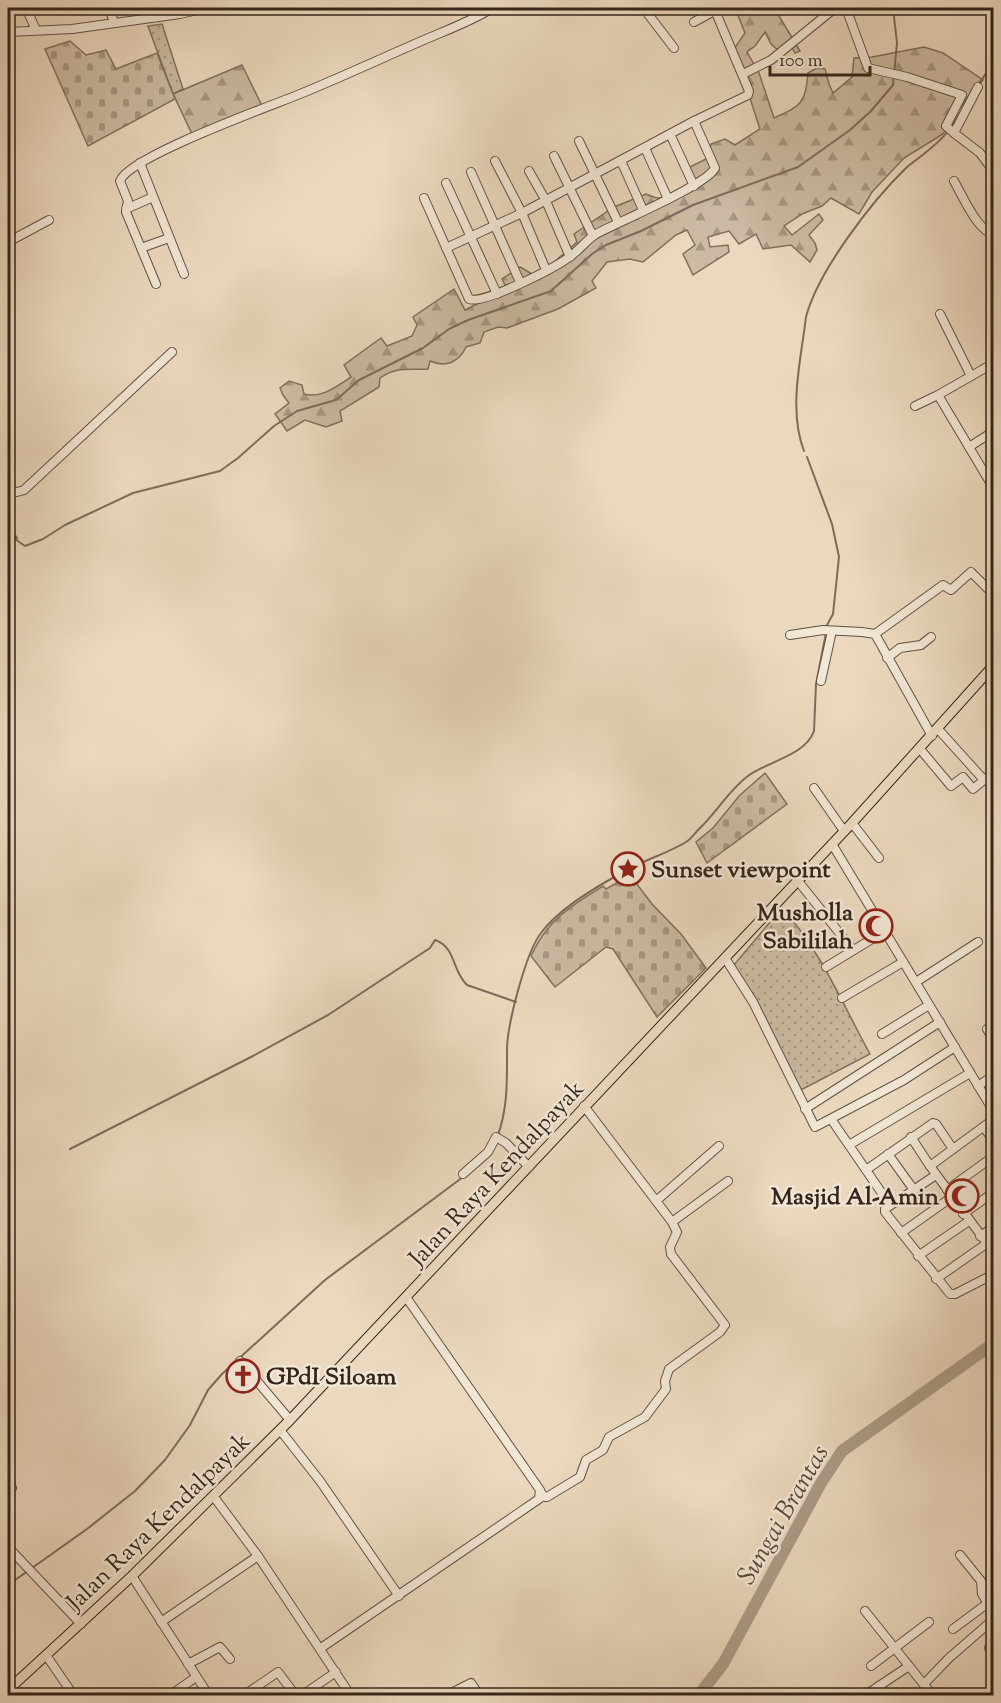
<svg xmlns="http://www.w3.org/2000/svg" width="1001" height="1703" viewBox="0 0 1001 1703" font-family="'Sorts Mill Goudy',serif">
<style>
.grass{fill:url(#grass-dots);stroke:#80705e;stroke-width:1.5}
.forest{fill:url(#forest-firs);stroke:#80705e;stroke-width:1.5}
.cemetery{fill:url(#cemetery-stones);stroke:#80705e;stroke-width:1.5}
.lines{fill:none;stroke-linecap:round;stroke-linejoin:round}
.stream{stroke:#7c6c5c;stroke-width:2}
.river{stroke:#ac9b87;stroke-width:12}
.minor-casing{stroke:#615244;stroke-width:10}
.major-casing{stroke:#33251b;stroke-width:11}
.minor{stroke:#f2e6d5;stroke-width:8}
.major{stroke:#ebd8be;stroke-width:9}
.labels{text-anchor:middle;stroke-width:5;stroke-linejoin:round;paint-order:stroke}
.poi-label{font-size:24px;font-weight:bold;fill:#33251b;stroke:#f2e6d5;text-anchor:start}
.street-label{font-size:24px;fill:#33251b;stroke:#f2e6d5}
.water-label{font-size:26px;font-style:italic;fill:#57483b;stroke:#f2e6d5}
</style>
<defs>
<pattern id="grass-dots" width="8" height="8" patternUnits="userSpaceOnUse" patternTransform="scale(1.5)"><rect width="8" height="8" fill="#ccbaa2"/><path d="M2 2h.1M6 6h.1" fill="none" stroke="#a69783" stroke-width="1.8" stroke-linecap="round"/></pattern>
<pattern id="forest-firs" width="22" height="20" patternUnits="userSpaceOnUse" patternTransform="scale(1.5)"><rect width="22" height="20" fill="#ccbaa2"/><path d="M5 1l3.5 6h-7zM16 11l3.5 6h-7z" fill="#a69783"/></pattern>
<pattern id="cemetery-stones" width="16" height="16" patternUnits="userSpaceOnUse" patternTransform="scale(1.5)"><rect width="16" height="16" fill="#ccbaa2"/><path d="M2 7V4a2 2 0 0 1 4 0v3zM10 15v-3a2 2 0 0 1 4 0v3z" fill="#a69783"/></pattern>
</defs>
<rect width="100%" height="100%" fill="#ebd8be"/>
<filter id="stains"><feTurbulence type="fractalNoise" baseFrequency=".00333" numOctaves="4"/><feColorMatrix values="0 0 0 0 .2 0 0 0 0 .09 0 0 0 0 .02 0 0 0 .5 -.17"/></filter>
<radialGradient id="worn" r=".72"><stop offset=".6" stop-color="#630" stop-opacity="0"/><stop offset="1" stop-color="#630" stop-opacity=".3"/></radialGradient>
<g class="grass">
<path d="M 162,24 L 183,89 L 173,94 L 148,26 Z"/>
<path d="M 782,908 C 820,949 843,1005 870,1054 L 799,1091 L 733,966 Z"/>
</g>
<g class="forest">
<path d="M 735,8 L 781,8 L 776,11 L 800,51 L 795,53 L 790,44 L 779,51 L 771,44 L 765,32 L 755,46 L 747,52 L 759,73 L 774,118 C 802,105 805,104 808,73 L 817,68 L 825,69 L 829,84 L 833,93 L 852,77 L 854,58 L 872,57 L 924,47 L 943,53 L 983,80 L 953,116 L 943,134 L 904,158 L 872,192 L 859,214 L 831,198 L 822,206 L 802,214 L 784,226 L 792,235 L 819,214 L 823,220 L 809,235 L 815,243 L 817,250 L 810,262 L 791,245 L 763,249 L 756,234 L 739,244 L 729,231 L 708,237 L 710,247 L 728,245 L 729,252 L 693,275 L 683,254 L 695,245 L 687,230 L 676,235 L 643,262 L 630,259 L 607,262 L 592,281 L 596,288 L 558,309 L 507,328 L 498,327 L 484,332 L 480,343 L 466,347 C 459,362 446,368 430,361 L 428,369 C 408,370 398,366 380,378 L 379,387 L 340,411 L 342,421 L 326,427 L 305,420 L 287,431 L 275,414 L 289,403 L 283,395 L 280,388 L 289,381 L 302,385 L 304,394 C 321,399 337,386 351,377 L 344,365 L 381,338 L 387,346 L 412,336 L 417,325 L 413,317 L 454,289 L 465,310 L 507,289 L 502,279 L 520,267 L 537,277 L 577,242 L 574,234 L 614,207 L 646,194 C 665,203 673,197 689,186 L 688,168 L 708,158 L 711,144 L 725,139 L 735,145 L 760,129 L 734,49 L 745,33 Z"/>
<path d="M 242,65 L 265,112 L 194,138 L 173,94 Z"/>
</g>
<g class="cemetery">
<path d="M 70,41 L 86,55 L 106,50 L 116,69 L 157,53 L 175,99 L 88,146 L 45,49 Z"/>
<path d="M 765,773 L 787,804 L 707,863 L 696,842 L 713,828 L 740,795 Z"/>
<path d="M 629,876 L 633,879 L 652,904 L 681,934 L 706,968 L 657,1017 L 613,949 L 606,947 L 555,987 L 531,956 C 547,920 571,906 603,886 L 606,889 Z"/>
</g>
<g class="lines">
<g class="stream">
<path d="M 979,84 L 994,61"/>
<path d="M 951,127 L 966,104"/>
<path d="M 804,451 C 788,409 801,360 806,317 C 818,271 872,201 906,168 C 920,156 937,146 948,131"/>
<path d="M 807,457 L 832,524 L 839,557 L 833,614 L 826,627"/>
<path d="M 8,525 L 17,538 L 15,539 L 25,546 L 43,539 L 65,525 L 133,493 L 220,471 L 238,458 L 274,426 L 297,411 L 336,400 L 359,380 L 423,348 L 449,329 L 468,320 L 551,291 L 592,254 L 606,245 L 641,231 L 693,205 L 798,167 L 850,130 L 871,111 L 893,85 L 897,43 L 893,8"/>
<path d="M 498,1135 C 508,1107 507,1079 507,1050 C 507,1025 526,952 541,933 C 560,907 604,882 633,867 C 650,858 670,852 686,842 C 691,839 695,833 699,829 C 716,813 729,790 748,776 C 768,761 805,756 814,731 L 816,684 L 826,633"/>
<path d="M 70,1149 L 251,1057 L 328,1015 L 430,948 L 435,940 C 456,947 452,971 467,985 L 516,1002"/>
<path d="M 472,1171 L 486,1159"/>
<path d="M 8,1585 L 87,1529 L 135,1491 L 165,1460 L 190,1425 L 208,1390 L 222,1374 L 325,1280 L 463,1177"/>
</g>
<path class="river" d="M 698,1696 L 723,1664 L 821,1483 L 842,1451 L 994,1343"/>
<g class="minor-casing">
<g id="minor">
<path d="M 26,8 L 36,30"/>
<path d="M 109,8 L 114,22"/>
<path d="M 648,8 L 648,14 L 674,48"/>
<path d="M 679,8 L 680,8"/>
<path d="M 846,8 L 868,68 L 907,77 L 962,95 L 946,126 L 954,133"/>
<path d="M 694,22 L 716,10"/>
<path d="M 8,32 L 72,29 L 180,14 L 193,11 L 192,8"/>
<path d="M 743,74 L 771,60 L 835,8"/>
<path d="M 978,87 L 954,133 L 980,153 L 994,172"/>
<path d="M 670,134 L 694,186"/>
<path d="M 579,141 L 618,222"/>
<path d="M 645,148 L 668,199"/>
<path d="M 554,156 L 593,236"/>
<path d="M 495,161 L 522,213 L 546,270"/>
<path d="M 621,161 L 643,210"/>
<path d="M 140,163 L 184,274"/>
<path d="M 529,171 L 546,201 L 570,257"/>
<path d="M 471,172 L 520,282"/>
<path d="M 954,181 C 962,195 978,232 994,234"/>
<path d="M 446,183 L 497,294"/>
<path d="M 424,198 L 469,299 C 483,305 554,268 568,258 C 579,251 586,240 596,234 C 618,222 707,185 715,168 L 694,121"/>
<path d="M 126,209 L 153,197"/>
<path d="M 8,242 L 49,220"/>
<path d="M 141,248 L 169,238"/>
<path d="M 446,248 L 522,213 L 694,121 L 748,95 L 749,91 L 714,8"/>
<path d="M 156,284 L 126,212 L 128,201 L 120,181 C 128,157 271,106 300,94 C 339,78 378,60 417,43 C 439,33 473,21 492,8"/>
<path d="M 940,314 L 971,376"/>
<path d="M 994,363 L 938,395 L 994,489"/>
<path d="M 915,406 L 938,395"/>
<path d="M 969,447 L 994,431"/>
<path d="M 8,491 L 17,492 L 24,490 L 172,352"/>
<path d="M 875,634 L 943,585 L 951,590 L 971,572 L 988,589 L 994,585"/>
<path d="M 790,635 L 823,630 L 862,632 L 875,634 L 932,736"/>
<path d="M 887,658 L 900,648 L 921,645 L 931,637"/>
<path d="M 821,681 L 832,631"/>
<path d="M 920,749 L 951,786 L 963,777 L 973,789 L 984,780 L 938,729"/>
<path d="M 984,780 L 992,773 L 994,775"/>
<path d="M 814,788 L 844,831"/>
<path d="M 852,823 L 879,858"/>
<path d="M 832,844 L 994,1112"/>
<path d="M 798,881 L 853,950"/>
<path d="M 725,958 L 753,1002 L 815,1127 L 904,1080 L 955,1047"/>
<path d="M 826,967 L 885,931"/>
<path d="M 916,982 L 978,942"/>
<path d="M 842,998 L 903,962"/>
<path d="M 987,1029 L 994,1041"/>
<path d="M 882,1034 L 929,1005"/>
<path d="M 978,1086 L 994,1075"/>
<path d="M 805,1109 L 940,1022"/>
<path d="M 831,1119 L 890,1205"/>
<path d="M 994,1119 L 930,1166 L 994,1253"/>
<path d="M 984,1127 L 994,1142"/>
<path d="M 911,1137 L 930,1166"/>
<path d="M 849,1145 L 970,1073"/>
<path d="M 888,1154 L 914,1190"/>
<path d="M 866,1170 L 933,1123 L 936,1124 L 953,1149"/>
<path d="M 463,1174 L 488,1152 L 496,1137 L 506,1143 L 529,1167"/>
<path d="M 936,1175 L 885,1209 L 885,1212 L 950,1294 L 955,1294 L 994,1274"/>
<path d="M 947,1190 L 994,1156"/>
<path d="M 656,1201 L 719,1146"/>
<path d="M 963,1214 L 994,1192"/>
<path d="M 672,1222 L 728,1181"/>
<path d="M 901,1233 L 952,1197"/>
<path d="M 980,1236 L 994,1227"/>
<path d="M 918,1256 L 969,1221"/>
<path d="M 936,1279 L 986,1244"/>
<path d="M 240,1361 L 290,1420"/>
<path d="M 280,1430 L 320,1481 L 399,1596"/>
<path d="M 8,1480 L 12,1488 L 8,1492"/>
<path d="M 540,1491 L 544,1497 L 547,1497 L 580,1477 L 586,1460 L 603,1450 L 609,1437 L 645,1417 L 666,1389 L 665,1381 L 669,1369 L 720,1332 L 725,1325 L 671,1254 L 670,1247 L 677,1232 L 672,1222 L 584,1106"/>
<path d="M 214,1497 L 258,1556 L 351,1696"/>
<path d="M 8,1547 L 81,1624"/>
<path d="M 960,1555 L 981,1581 L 982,1594 L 994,1612"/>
<path d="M 132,1576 L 209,1696"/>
<path d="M 982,1588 L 994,1581"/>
<path d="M 865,1611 L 933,1696"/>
<path d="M 161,1622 L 258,1556"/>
<path d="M 953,1629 L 988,1603"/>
<path d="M 321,1648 L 539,1499 L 540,1490 L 406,1297"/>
<path d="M 989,1648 L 994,1644"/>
<path d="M 46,1655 L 74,1696"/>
<path d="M 188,1664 L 220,1647 L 230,1659"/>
<path d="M 871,1666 L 929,1622"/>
<path d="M 924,1684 L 949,1658 L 994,1619"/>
<path d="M 879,1686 L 884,1696"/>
<path d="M 169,1696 L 196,1677"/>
<path d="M 243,1696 L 278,1672 L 296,1696"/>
<path d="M 301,1696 L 336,1672"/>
<path d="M 445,1696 L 471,1683 L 480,1696"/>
<path d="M 864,1696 L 909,1666"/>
</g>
</g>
<g class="major-casing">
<path id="major" d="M 8,1690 L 132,1576 L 290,1420 L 852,823 L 994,665"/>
</g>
<use href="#minor" class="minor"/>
<use href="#major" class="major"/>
</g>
<defs>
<g id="sight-ring" transform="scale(1.725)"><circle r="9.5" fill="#f2e6d5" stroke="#8f2418" stroke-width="1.5"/><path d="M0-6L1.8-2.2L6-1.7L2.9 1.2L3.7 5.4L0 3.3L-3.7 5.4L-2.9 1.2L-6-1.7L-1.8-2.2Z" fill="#8f2418"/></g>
<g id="mosque-ring" transform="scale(1.725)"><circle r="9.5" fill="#f2e6d5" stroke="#8f2418" stroke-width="1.5"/><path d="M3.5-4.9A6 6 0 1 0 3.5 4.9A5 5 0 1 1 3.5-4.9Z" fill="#8f2418"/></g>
<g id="church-ring" transform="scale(1.725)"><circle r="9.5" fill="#f2e6d5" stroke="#8f2418" stroke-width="1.5"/><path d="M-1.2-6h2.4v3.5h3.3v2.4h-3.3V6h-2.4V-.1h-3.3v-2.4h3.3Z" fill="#8f2418"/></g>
</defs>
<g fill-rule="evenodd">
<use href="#sight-ring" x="628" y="869"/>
<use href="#mosque-ring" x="876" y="926"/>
<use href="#mosque-ring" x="962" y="1196"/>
<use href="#church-ring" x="243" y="1376"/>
</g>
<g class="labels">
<g class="poi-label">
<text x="651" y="877">Sunset viewpoint</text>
<text x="853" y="920" text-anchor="end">Musholla<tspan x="853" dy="28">Sabililah</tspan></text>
<text x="939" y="1204" text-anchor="end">Masjid Al-Amin</text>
<text x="266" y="1384">GPdI Siloam</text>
</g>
<g class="street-label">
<text transform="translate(496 1173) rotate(-47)" y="8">Jalan Raya Kendalpayak</text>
<text transform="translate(158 1521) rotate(-44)" y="8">Jalan Raya Kendalpayak</text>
</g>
<g class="water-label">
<text transform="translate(782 1514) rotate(-60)" y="9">Sungai Brantas</text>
</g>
</g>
<rect width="1001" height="1703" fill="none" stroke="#ebd8be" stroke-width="30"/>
<rect x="9" y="9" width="983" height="1685" fill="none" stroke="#33251b" stroke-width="3"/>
<rect x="15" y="15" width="971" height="1673" fill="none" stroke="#33251b" stroke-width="1.5"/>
<path d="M770 66v9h100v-9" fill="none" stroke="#33251b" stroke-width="3"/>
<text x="779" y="66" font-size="18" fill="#33251b" stroke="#f2e6d5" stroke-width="4.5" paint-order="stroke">100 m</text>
<rect width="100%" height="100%" filter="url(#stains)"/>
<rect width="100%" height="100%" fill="url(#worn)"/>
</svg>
